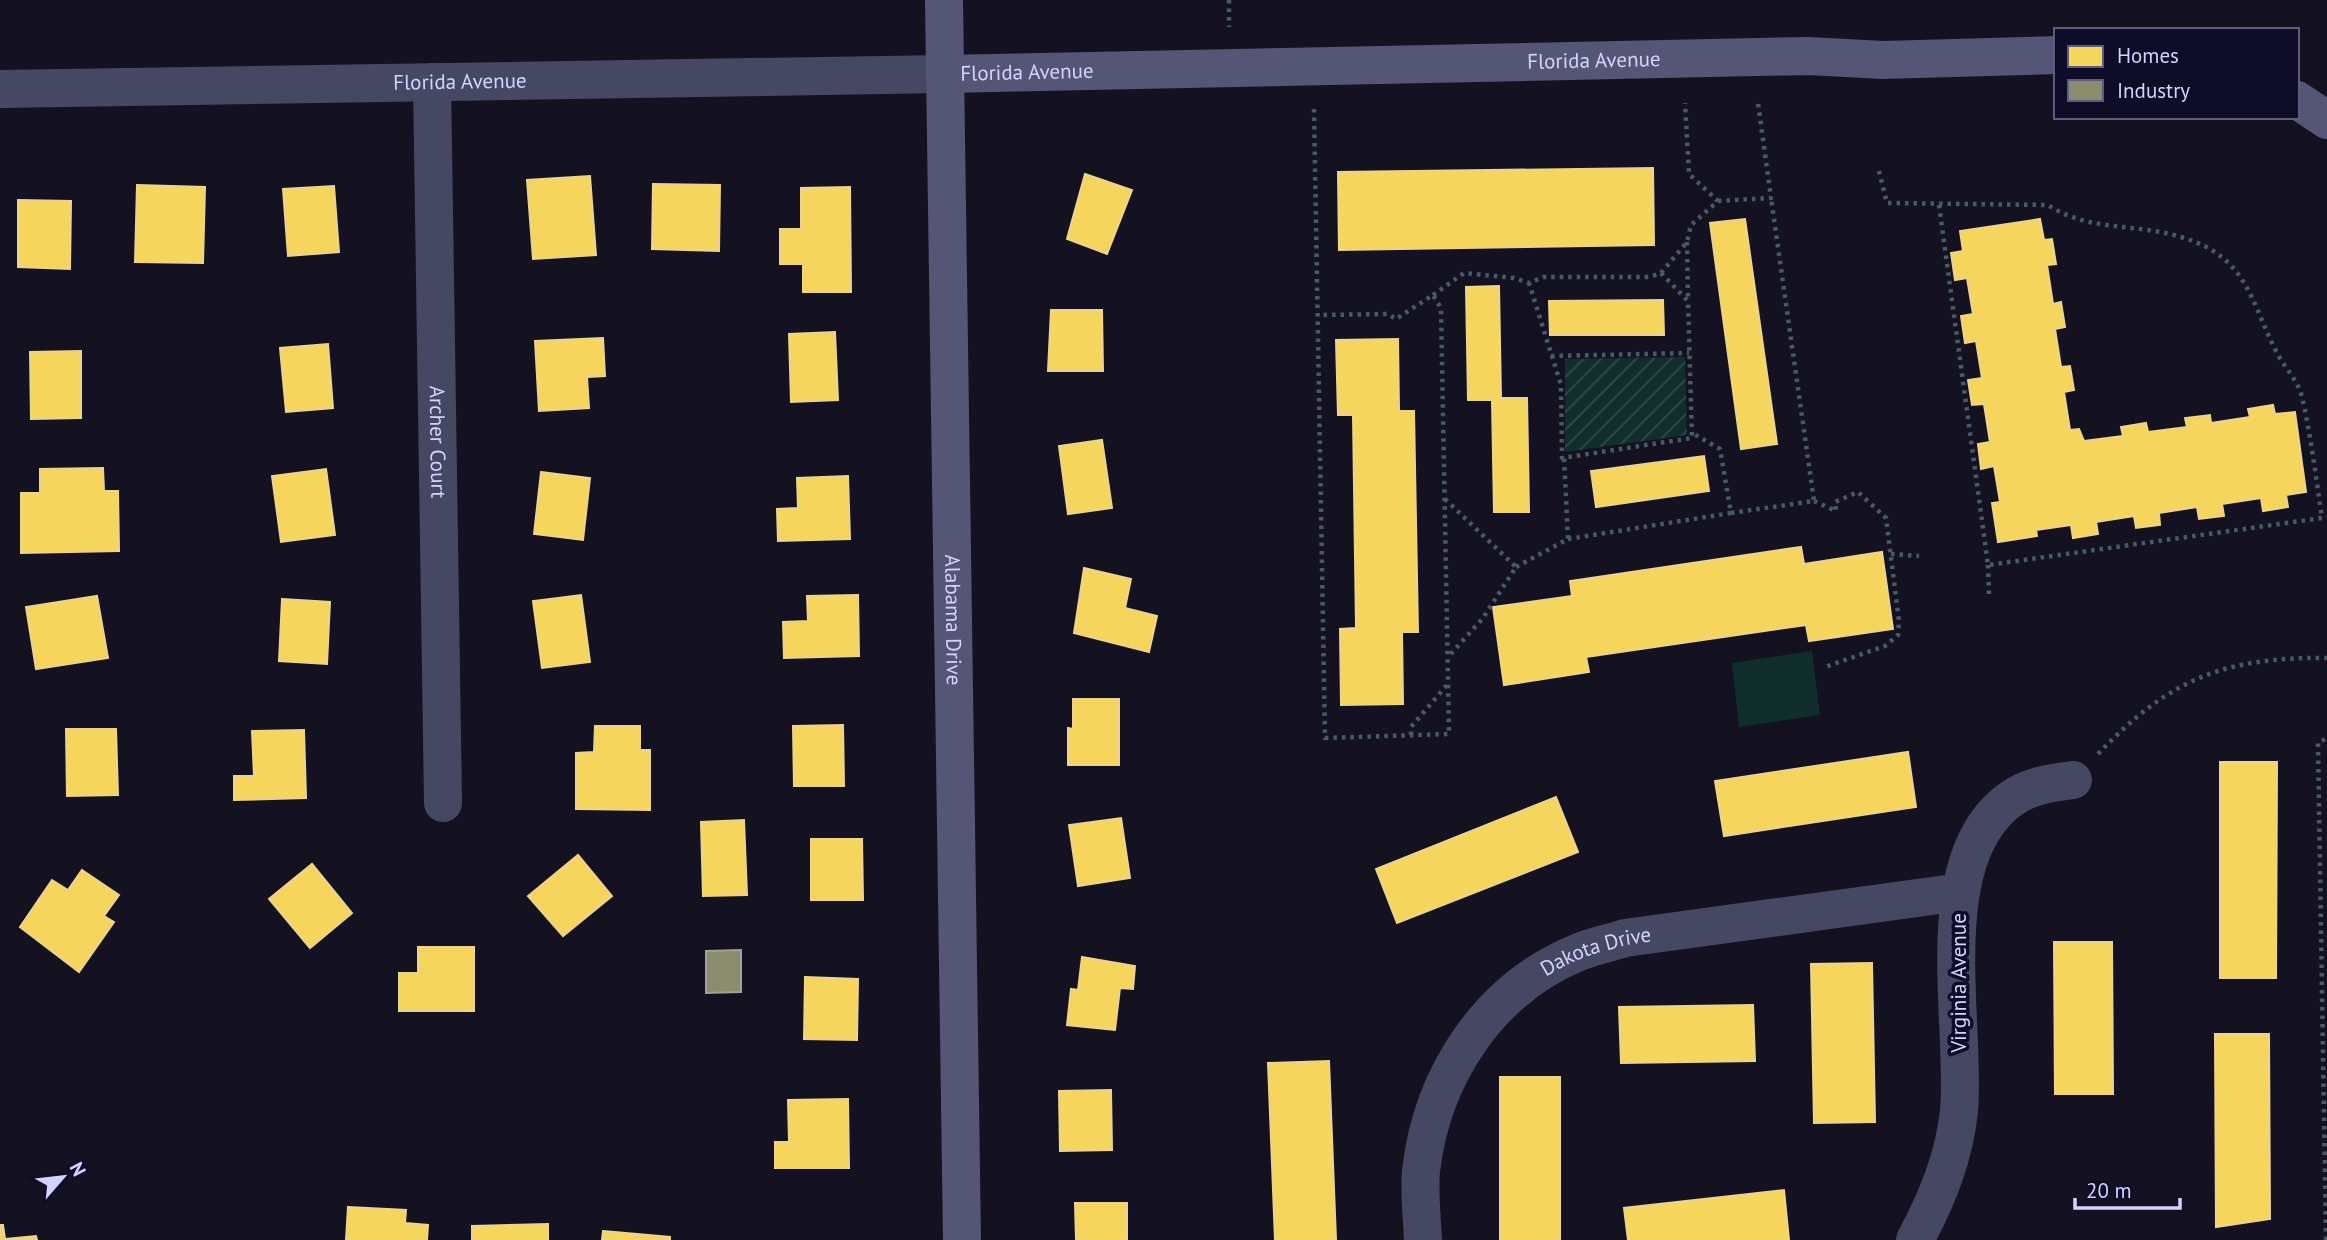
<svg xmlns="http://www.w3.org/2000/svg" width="2327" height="1240" viewBox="0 0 2327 1240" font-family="'PT Sans',sans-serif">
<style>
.green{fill:#102e2c}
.garden{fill:url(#garden-furrows)}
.homes{fill:#f6d55c;stroke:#ecd48d;stroke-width:2}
.industry{fill:#8c8c6e;stroke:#a2a19a;stroke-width:2}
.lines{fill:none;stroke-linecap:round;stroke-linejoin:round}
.path{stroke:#465a68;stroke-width:4.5;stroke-dasharray:3.5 5;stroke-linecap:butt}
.street{stroke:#464863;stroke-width:38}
.secondary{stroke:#555575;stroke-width:38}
.labels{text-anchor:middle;stroke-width:7;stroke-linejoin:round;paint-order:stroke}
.street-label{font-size:21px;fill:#d4d3ff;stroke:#0f0c27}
</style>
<defs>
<pattern id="garden-furrows" width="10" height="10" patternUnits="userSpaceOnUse" patternTransform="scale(1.75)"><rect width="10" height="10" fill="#102e2c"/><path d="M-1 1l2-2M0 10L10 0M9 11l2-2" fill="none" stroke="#324b4c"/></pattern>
</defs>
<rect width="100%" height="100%" fill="#141221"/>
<path class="green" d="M 1812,651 L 1820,715 L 1739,727 L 1732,663 Z"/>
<path class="garden" d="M 1685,357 L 1687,435 L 1565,452 L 1565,359 Z"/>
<g class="homes">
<path d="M 1653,168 L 1654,245 L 1339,250 L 1338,172 Z"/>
<path d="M 1085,174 L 1132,190 L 1107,254 L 1067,239 Z"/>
<path d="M 590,176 L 596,255 L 533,259 L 527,180 Z"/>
<path d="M 653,184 L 720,185 L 719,251 L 652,249 Z"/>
<path d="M 137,185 L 205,187 L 203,263 L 135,262 Z"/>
<path d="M 334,186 L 339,252 L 288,256 L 283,189 Z"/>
<path d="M 850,187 L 851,292 L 803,292 L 803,264 L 780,264 L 780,229 L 801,229 L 801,188 Z"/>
<path d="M 18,200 L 71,201 L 70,269 L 18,267 Z"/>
<path d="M 1745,219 L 1777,444 L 1741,449 L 1710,223 Z"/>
<path d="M 2040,219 L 2044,240 L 2052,239 L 2056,264 L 2047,265 L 2053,304 L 2061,302 L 2065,327 L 2055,329 L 2061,367 L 2070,366 L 2074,390 L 2064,392 L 2070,430 L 2079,429 L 2084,441 L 2123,436 L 2121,427 L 2146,423 L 2148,432 L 2187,427 L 2185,418 L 2210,415 L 2211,423 L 2250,417 L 2248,409 L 2273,405 L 2275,414 L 2295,412 L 2306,492 L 2286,495 L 2288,507 L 2263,511 L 2261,498 L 2222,504 L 2224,516 L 2199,519 L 2197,507 L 2159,513 L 2160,525 L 2136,528 L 2134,516 L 2096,522 L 2098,534 L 2073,538 L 2071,525 L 2036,530 L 2037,536 L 1998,542 L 1992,503 L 2000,502 L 1994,466 L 1981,469 L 1978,444 L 1990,442 L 1984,404 L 1972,405 L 1968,380 L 1982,378 L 1976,341 L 1965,343 L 1961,316 L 1973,314 L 1967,278 L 1955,280 L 1951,253 L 1963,251 L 1960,231 Z"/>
<path d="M 1499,286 L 1501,398 L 1527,398 L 1529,512 L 1494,512 L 1492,400 L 1468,400 L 1466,287 Z"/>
<path d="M 1663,300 L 1664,335 L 1550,335 L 1549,301 Z"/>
<path d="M 1051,310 L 1102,310 L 1103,371 L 1048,371 Z"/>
<path d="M 835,332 L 838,400 L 791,402 L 789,334 Z"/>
<path d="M 603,338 L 605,376 L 587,377 L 589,408 L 539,411 L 535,341 Z"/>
<path d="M 1398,339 L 1399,411 L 1414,411 L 1418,632 L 1402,632 L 1403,704 L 1341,705 L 1340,629 L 1356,628 L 1353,415 L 1338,415 L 1336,340 Z"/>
<path d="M 328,344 L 333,408 L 286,412 L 280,348 Z"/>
<path d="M 81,351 L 81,418 L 31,419 L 30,352 Z"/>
<path d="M 1102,440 L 1112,508 L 1068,514 L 1059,446 Z"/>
<path d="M 1704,456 L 1709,491 L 1596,507 L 1591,471 Z"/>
<path d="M 103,468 L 104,491 L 118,491 L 119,551 L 21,553 L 21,493 L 40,493 L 40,469 Z"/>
<path d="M 326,469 L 335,535 L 281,542 L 272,476 Z"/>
<path d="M 541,472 L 590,478 L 583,540 L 534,534 Z"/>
<path d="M 848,476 L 850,539 L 778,541 L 777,509 L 798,508 L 797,478 Z"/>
<path d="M 1801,547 L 1804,564 L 1882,552 L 1893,629 L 1809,641 L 1806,625 L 1586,657 L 1589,672 L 1504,685 L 1493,607 L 1572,596 L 1570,581 Z"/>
<path d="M 1084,568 L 1131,579 L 1125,608 L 1157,616 L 1149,652 L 1074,633 Z"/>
<path d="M 581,595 L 590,662 L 542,668 L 533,601 Z"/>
<path d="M 858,595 L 859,656 L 784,658 L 783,622 L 808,621 L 807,596 Z"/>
<path d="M 97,596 L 108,658 L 36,669 L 26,607 Z"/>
<path d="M 282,599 L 330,602 L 327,664 L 279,661 Z"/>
<path d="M 1073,699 L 1119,699 L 1119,765 L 1068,765 L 1068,728 L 1073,729 Z"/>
<path d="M 843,725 L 844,786 L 794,786 L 793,726 Z"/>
<path d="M 595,726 L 640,726 L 640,750 L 650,750 L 650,810 L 576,809 L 576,753 L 594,752 Z"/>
<path d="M 66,729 L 116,729 L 118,795 L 67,796 Z"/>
<path d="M 304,730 L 306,798 L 234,800 L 234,776 L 254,776 L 252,731 Z"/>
<path d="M 1908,752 L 1916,807 L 1724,836 L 1715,781 Z"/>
<path d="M 2220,762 L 2277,762 L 2276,978 L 2220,978 Z"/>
<path d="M 1556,797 L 1578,852 L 1397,923 L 1376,869 Z"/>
<path d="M 1121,818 L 1130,878 L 1078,886 L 1069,825 Z"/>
<path d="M 744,820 L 747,895 L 703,896 L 701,822 Z"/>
<path d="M 811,839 L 862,839 L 863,900 L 811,900 Z"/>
<path d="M 578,855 L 612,896 L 563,936 L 528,896 Z"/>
<path d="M 312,864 L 352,913 L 310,948 L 269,899 Z"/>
<path d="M 82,870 L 119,895 L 104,916 L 114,922 L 79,972 L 20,927 L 52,880 L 68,890 Z"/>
<path d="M 2054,942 L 2112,942 L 2113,1094 L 2055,1094 Z"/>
<path d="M 418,947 L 474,947 L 474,1011 L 399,1011 L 399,973 L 418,973 Z"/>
<path d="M 1082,957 L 1135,966 L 1133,989 L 1120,988 L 1115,1030 L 1067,1025 L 1071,989 L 1078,990 Z"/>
<path d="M 1872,963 L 1875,1122 L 1814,1123 L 1811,964 Z"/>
<path d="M 805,977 L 858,979 L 857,1040 L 804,1039 Z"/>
<path d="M 1753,1005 L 1755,1061 L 1621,1063 L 1619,1007 Z"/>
<path d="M 2215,1034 L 2269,1034 L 2270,1219 L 2216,1227 Z"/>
<path d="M 1329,1061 L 1336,1240 L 1275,1240 L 1268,1063 Z"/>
<rect x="1500" y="1077" width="60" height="163"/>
<path d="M 1111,1090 L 1112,1150 L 1060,1151 L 1059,1091 Z"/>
<path d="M 848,1099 L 849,1168 L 775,1168 L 775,1142 L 789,1142 L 788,1100 Z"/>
<path d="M 1784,1190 L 1789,1240 L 1628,1240 L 1624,1208 Z"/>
<path d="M 1075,1203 L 1127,1203 L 1127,1240 L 1076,1240 Z"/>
<path d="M 348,1207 L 406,1210 L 405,1223 L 428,1225 L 427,1240 L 346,1240 Z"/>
<path d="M 548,1224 L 548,1240 L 472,1240 L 472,1226 Z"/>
<path d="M 0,1225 L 3,1225 L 5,1239 L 36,1236 L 37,1240 L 0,1240 Z"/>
<path d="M 603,1231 L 670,1237 L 670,1240 L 602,1240 Z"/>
</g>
<path class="industry" d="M 741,950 L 741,992 L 706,993 L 706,951 Z"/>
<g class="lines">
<g class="path">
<path d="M 1229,0 L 1229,27"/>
<path d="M 1314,109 L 1325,738 L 1449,734 L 1441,308 L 1433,295 L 1396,319 L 1388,314 L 1318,315"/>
<path d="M 1879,171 L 1887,203 L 2048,205 C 2089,232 2136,223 2181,237 C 2249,257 2250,302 2278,355 C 2286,369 2298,381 2302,397 C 2311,436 2316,478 2322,518 L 1988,565 L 1939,205"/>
<path d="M 1718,201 L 1771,198 L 1758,103"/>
<path d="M 1687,242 L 1688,300"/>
<path d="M 1661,273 L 1687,242 L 1691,225 L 1718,201 L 1689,174 L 1685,103"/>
<path d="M 1433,295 L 1464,273 L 1514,278 L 1529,283 L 1543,277 L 1650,277 L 1661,273 L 1688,301 L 1692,438 L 1562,458 L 1561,385 L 1529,283"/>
<path d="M 1551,356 L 1689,353"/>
<path d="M 1445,499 L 1516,567 L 1483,618 L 1449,656"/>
<path d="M 1814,501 L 1836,511 L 1835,502 L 1858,492 L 1886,518 L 1899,621 L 1898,635 L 1885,646 L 1825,667"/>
<path d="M 1731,513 L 1814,501 L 1771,198"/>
<path d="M 1568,539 L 1731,513 L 1720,449 L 1692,433"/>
<path d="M 1891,554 L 1919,556"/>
<path d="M 1988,565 L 1989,594"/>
<path d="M 1516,567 L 1568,539 L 1564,457"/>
<path d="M 1411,735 L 1411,727 L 1447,685"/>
<path d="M 2098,754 C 2169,679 2224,657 2327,658"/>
<path d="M 2326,1240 L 2318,743 L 2327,738"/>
</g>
<g class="street">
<path id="s1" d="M 432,82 L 443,803"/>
<path id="s2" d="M 0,89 L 945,74"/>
<path id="s3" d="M 1423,1240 C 1422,1217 1419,1193 1421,1171 C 1432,1076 1488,989 1579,952 C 1593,946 1610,943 1625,938 L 1961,892"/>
<path d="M 1915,1240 C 1937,1199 1954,1158 1959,1111 C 1967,1021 1925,851 2017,795 C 2034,785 2053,783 2073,780"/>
</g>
<g class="secondary">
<path id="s4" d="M 944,0 L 962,1240"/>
<path id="s5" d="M 945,74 L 1808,56 L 1883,60 L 2056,55"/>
<path d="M 2297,100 L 2327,120"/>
</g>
</g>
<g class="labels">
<g class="street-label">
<text dy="7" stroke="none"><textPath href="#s5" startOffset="649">Florida Avenue</textPath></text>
<text dy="7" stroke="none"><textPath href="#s5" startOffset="82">Florida Avenue</textPath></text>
<text dy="7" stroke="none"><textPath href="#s2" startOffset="460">Florida Avenue</textPath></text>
<text dy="7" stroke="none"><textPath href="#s1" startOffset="360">Archer Court</textPath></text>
<text dy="7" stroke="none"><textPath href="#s4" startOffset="620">Alabama Drive</textPath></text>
<text dy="7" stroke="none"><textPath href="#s3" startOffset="369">Dakota Drive</textPath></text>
<text transform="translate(1959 983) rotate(-90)" y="7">Virginia Avenue</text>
</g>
</g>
<rect x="2054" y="28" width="245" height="91" fill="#0f0c27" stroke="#5e5c7d" stroke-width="2"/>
<rect x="2068" y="46" width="35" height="21" fill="#f6d55c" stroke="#5e5c7d" stroke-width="2"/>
<text x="2117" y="63" font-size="21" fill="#d4d3ff">Homes</text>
<rect x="2068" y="80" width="35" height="21" fill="#8c8c6e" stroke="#5e5c7d" stroke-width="2"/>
<text x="2117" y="98" font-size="21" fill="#d4d3ff">Industry</text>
<g transform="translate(63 1177) rotate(62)" stroke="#0f0c27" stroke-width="5" paint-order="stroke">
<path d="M0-5L12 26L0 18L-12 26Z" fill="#d4d3ff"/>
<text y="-10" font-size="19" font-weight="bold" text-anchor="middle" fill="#d4d3ff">N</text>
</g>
<path d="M2075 1198v10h105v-10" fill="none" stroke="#d4d3ff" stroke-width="3.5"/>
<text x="2086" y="1198" font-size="21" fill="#d4d3ff" stroke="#0f0c27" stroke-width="5" paint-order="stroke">20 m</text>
</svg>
